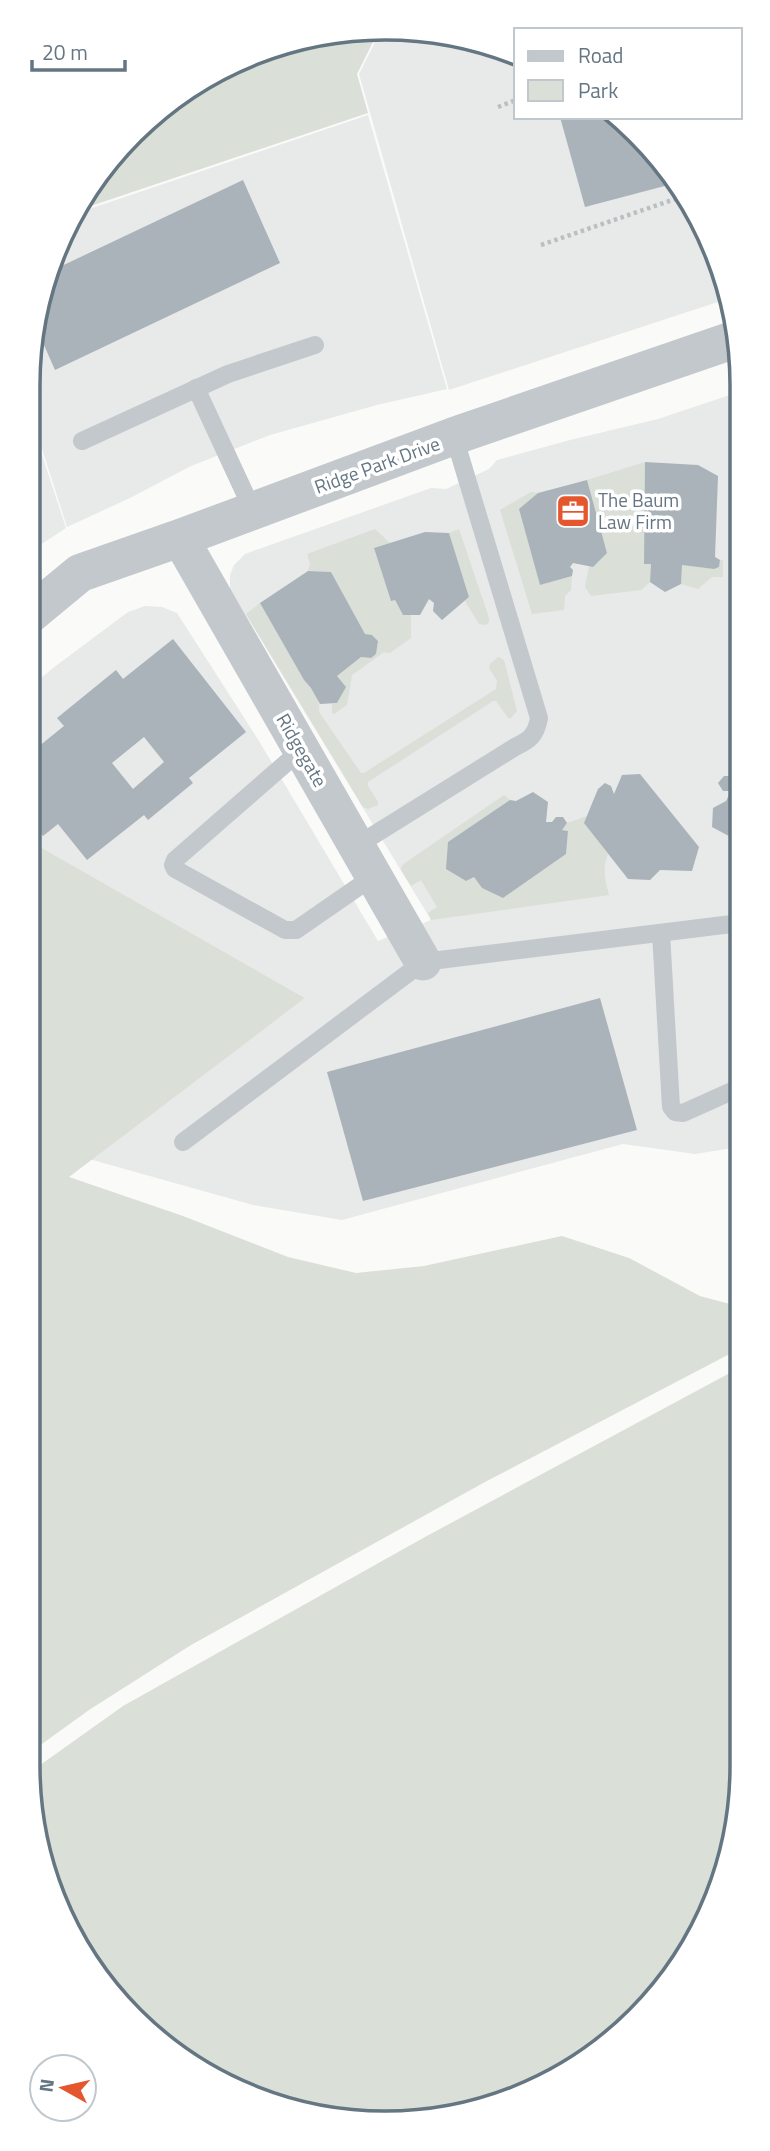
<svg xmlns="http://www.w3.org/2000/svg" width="770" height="2151" viewBox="0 0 770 2151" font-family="'Titillium Web',sans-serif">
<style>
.built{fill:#e8e9e9}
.green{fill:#dadfd7}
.building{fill:#aab3b9;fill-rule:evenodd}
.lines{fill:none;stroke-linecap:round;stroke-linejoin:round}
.path{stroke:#bbbfc2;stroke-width:4.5;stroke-dasharray:3.5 3.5;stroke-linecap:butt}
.service{stroke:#c3c8cc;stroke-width:18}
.minor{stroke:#c3c8cc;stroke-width:37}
.tertiary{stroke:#c3c8cc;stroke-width:38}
.labels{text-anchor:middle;stroke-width:7;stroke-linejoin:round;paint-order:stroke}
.street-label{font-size:19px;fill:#657683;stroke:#fff}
.poi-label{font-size:19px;fill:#657683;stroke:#fff;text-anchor:start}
.rim{fill:none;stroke:#657683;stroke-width:3.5}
</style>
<rect width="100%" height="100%" fill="#fafaf8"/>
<g class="built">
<path d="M 379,34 L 477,40 L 516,56 L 516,117 L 614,117 L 653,149 L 705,227 L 727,299 L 449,390 L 359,74 Z"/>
<path d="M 368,115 L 447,389 L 377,405 L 270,435 L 191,466 L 130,498 L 67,527 L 28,405 L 28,385 L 40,293 L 80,212 Z"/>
<path d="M 739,392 L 741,1144 L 733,1148 L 695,1154 L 623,1144 L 342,1220 L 253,1205 L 89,1159 L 305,998 L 28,840 L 28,689 L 53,668 L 128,612 L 145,606 L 162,607 L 177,613 L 259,741 L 378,941 L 431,920 L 230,589 L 230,575 L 234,565 L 245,554 L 431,488 L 446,489 L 489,469 L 497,460 L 570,440 L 658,419 Z"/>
<path d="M 28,412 L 66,528 L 28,553 Z"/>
</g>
<g class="green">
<path d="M 338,31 L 377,34 L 357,74 L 368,113 L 82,209 L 102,168 L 206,76 Z"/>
<path d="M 645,462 L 644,564 L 651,564 L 650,582 L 641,590 L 591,596 L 585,587 L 589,566 L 593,567 L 607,553 L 587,480 Z"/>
<path d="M 531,492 L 538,493 L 520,509 L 540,585 L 572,576 L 571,590 L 565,596 L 564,610 L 532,614 L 500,510 Z"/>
<path d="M 375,529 L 390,543 L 374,548 L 391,600 L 395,600 L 403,615 L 411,615 L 411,638 L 390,653 L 384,652 L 352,675 L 347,705 L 334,714 L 332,713 L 332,704 L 337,703 L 345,687 L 337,676 L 361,657 L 371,658 L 376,654 L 378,641 L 372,635 L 365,634 L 331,572 L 308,571 L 310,563 L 307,554 Z"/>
<path d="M 459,529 L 489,618 L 489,622 L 486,625 L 479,624 L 465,601 L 469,597 L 449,533 Z"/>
<path d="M 720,560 L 723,560 L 723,577 L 712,577 L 698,589 L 681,584 L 682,565 L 714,569 L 719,567 Z"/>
<path d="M 260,603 L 304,680 C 312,689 321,699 319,712 L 361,773 L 364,773 L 496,689 L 497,681 L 489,668 L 490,664 L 498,657 L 504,660 L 517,711 L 511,718 L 508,718 L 496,701 L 493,701 L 368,782 L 368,786 L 378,802 L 378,805 L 368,809 L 363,807 L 246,614 Z"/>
<path d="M 504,795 L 510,800 L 474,877 L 482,888 L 503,898 L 566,854 L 568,831 L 562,830 L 567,823 L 587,816 L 585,823 L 608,854 C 602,869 605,880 609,895 L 431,920 L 428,913 L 437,907 L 421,880 L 411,886 L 401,870 L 402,865 Z"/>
<path d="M 28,840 L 305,998 L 69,1177 L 183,1216 L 288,1257 L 356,1273 L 424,1266 L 562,1236 L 629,1258 L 700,1296 L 741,1307 L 741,1348 L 485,1482 L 191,1645 L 89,1710 L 28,1754 Z"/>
<path d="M 741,1367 L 742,1766 L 730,1858 L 682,1965 L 584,2063 L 477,2111 L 339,2120 L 227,2086 L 117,2002 L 55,1902 L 29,1773 L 123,1706 L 425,1537 Z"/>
</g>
<g class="building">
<path d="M 560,117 L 614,117 L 653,149 L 676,183 L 585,207 Z"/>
<path d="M 243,180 L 280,263 L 55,370 L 36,327 L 40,293 L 51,271 Z"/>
<path d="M 645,462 L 698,465 L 718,476 L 715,557 L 720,560 L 719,567 L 714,569 L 682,565 L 681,584 L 665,592 L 650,582 L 651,564 L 644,564 Z"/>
<path d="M 587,480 L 607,553 L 593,567 L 573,563 L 570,567 L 573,570 L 572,576 L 540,585 L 519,509 L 538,493 Z"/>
<path d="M 425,532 L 449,533 L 469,597 L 442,620 L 433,611 L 434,603 L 429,599 L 420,615 L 403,615 L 395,600 L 391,601 L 374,548 Z"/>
<path d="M 308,571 L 331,572 L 365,634 L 372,635 L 378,641 L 376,654 L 371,658 L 361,657 L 337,676 L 346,687 L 337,703 L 320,704 L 311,688 L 304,680 L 260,603 Z"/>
<path d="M 173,639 L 246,732 L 189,778 L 193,783 L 148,820 L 144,815 L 87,860 L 58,824 L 43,836 L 28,818 L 28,755 L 64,726 L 57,718 L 116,670 L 123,679 ZM 144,737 L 164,762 L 133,789 L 112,763 Z"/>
<path d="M 740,765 L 740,842 L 712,827 L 713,808 L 726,801 L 731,791 L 723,791 L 718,783 L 724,776 L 732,776 L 734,769 Z"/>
<path d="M 640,774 L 699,847 L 692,871 L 660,870 L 650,880 L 628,879 L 584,823 L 598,789 L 605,783 L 611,786 L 614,794 L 622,775 Z"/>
<path d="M 533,792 L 548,802 L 546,822 L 552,822 L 556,817 L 563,817 L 567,823 L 562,830 L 568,831 L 566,854 L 503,898 L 482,888 L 474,877 L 466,881 L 446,869 L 448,842 L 510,800 L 516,801 Z"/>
<path d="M 600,998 L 637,1130 L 363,1201 L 327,1072 Z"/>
</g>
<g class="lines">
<g class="path">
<path d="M 498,107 L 516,100"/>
<path d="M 541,245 L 684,196"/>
</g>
<g class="service">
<path d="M 196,388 L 253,511"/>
<path d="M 82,441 L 228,374 L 315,345"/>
<path d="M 301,750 L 175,860 L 173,865 L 175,869 L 285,930 L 296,930 L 374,876"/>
<path d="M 356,846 L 515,747 C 530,740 536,735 539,718 L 454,436"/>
<path d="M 661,933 L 671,1107 L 675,1112 L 683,1113 L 741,1087"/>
<path d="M 183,1142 L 423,962 L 740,923"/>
</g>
<path class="minor" d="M 180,538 L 423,962"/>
<path class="tertiary" d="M 28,616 L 80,573 L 180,538 L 454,436 L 739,338"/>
</g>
<defs>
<g id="office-square" transform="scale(1.75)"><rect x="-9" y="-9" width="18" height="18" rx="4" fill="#e4572e" stroke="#fff"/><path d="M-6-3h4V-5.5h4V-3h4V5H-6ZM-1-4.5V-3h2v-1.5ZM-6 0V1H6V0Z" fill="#fff"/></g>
</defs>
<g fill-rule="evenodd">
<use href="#office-square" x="573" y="511"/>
</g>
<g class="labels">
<g class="street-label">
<text transform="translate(377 465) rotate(-20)" y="7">Ridge Park Drive</text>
<text transform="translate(302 750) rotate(60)" y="7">Ridgegate</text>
</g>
<g class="poi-label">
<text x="598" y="507">The Baum<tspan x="598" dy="22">Law Firm</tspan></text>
</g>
</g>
<path d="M0 0H770V2151H0ZM385 40H385A345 345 0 0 1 730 385V1766A345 345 0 0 1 385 2111H385A345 345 0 0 1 40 1766V385A345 345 0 0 1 385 40Z" fill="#fff" fill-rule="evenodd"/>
<path class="rim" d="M385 40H385A345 345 0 0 1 730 385V1766A345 345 0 0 1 385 2111H385A345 345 0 0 1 40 1766V385A345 345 0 0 1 385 40Z"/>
<rect x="514" y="28" width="228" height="91" fill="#ffffff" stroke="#c1c8cd" stroke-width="2"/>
<rect x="528" y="51" width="35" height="10" fill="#c3c8cc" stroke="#c1c8cd" stroke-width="2"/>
<text x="578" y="63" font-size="21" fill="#657683">Road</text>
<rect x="528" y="80" width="35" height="21" fill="#dadfd7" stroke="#c1c8cd" stroke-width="2"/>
<text x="578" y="98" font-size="21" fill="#657683">Park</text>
<g transform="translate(63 2088) rotate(278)"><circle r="33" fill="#ffffff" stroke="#c1c8cd" stroke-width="2"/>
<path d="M0-5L12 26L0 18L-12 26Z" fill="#e4572e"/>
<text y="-10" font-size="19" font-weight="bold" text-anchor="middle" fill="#657683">N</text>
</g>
<path d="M32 60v10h93v-10" fill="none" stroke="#657683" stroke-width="3.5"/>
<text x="42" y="60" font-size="21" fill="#657683" stroke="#ffffff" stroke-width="5" paint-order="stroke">20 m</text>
</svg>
